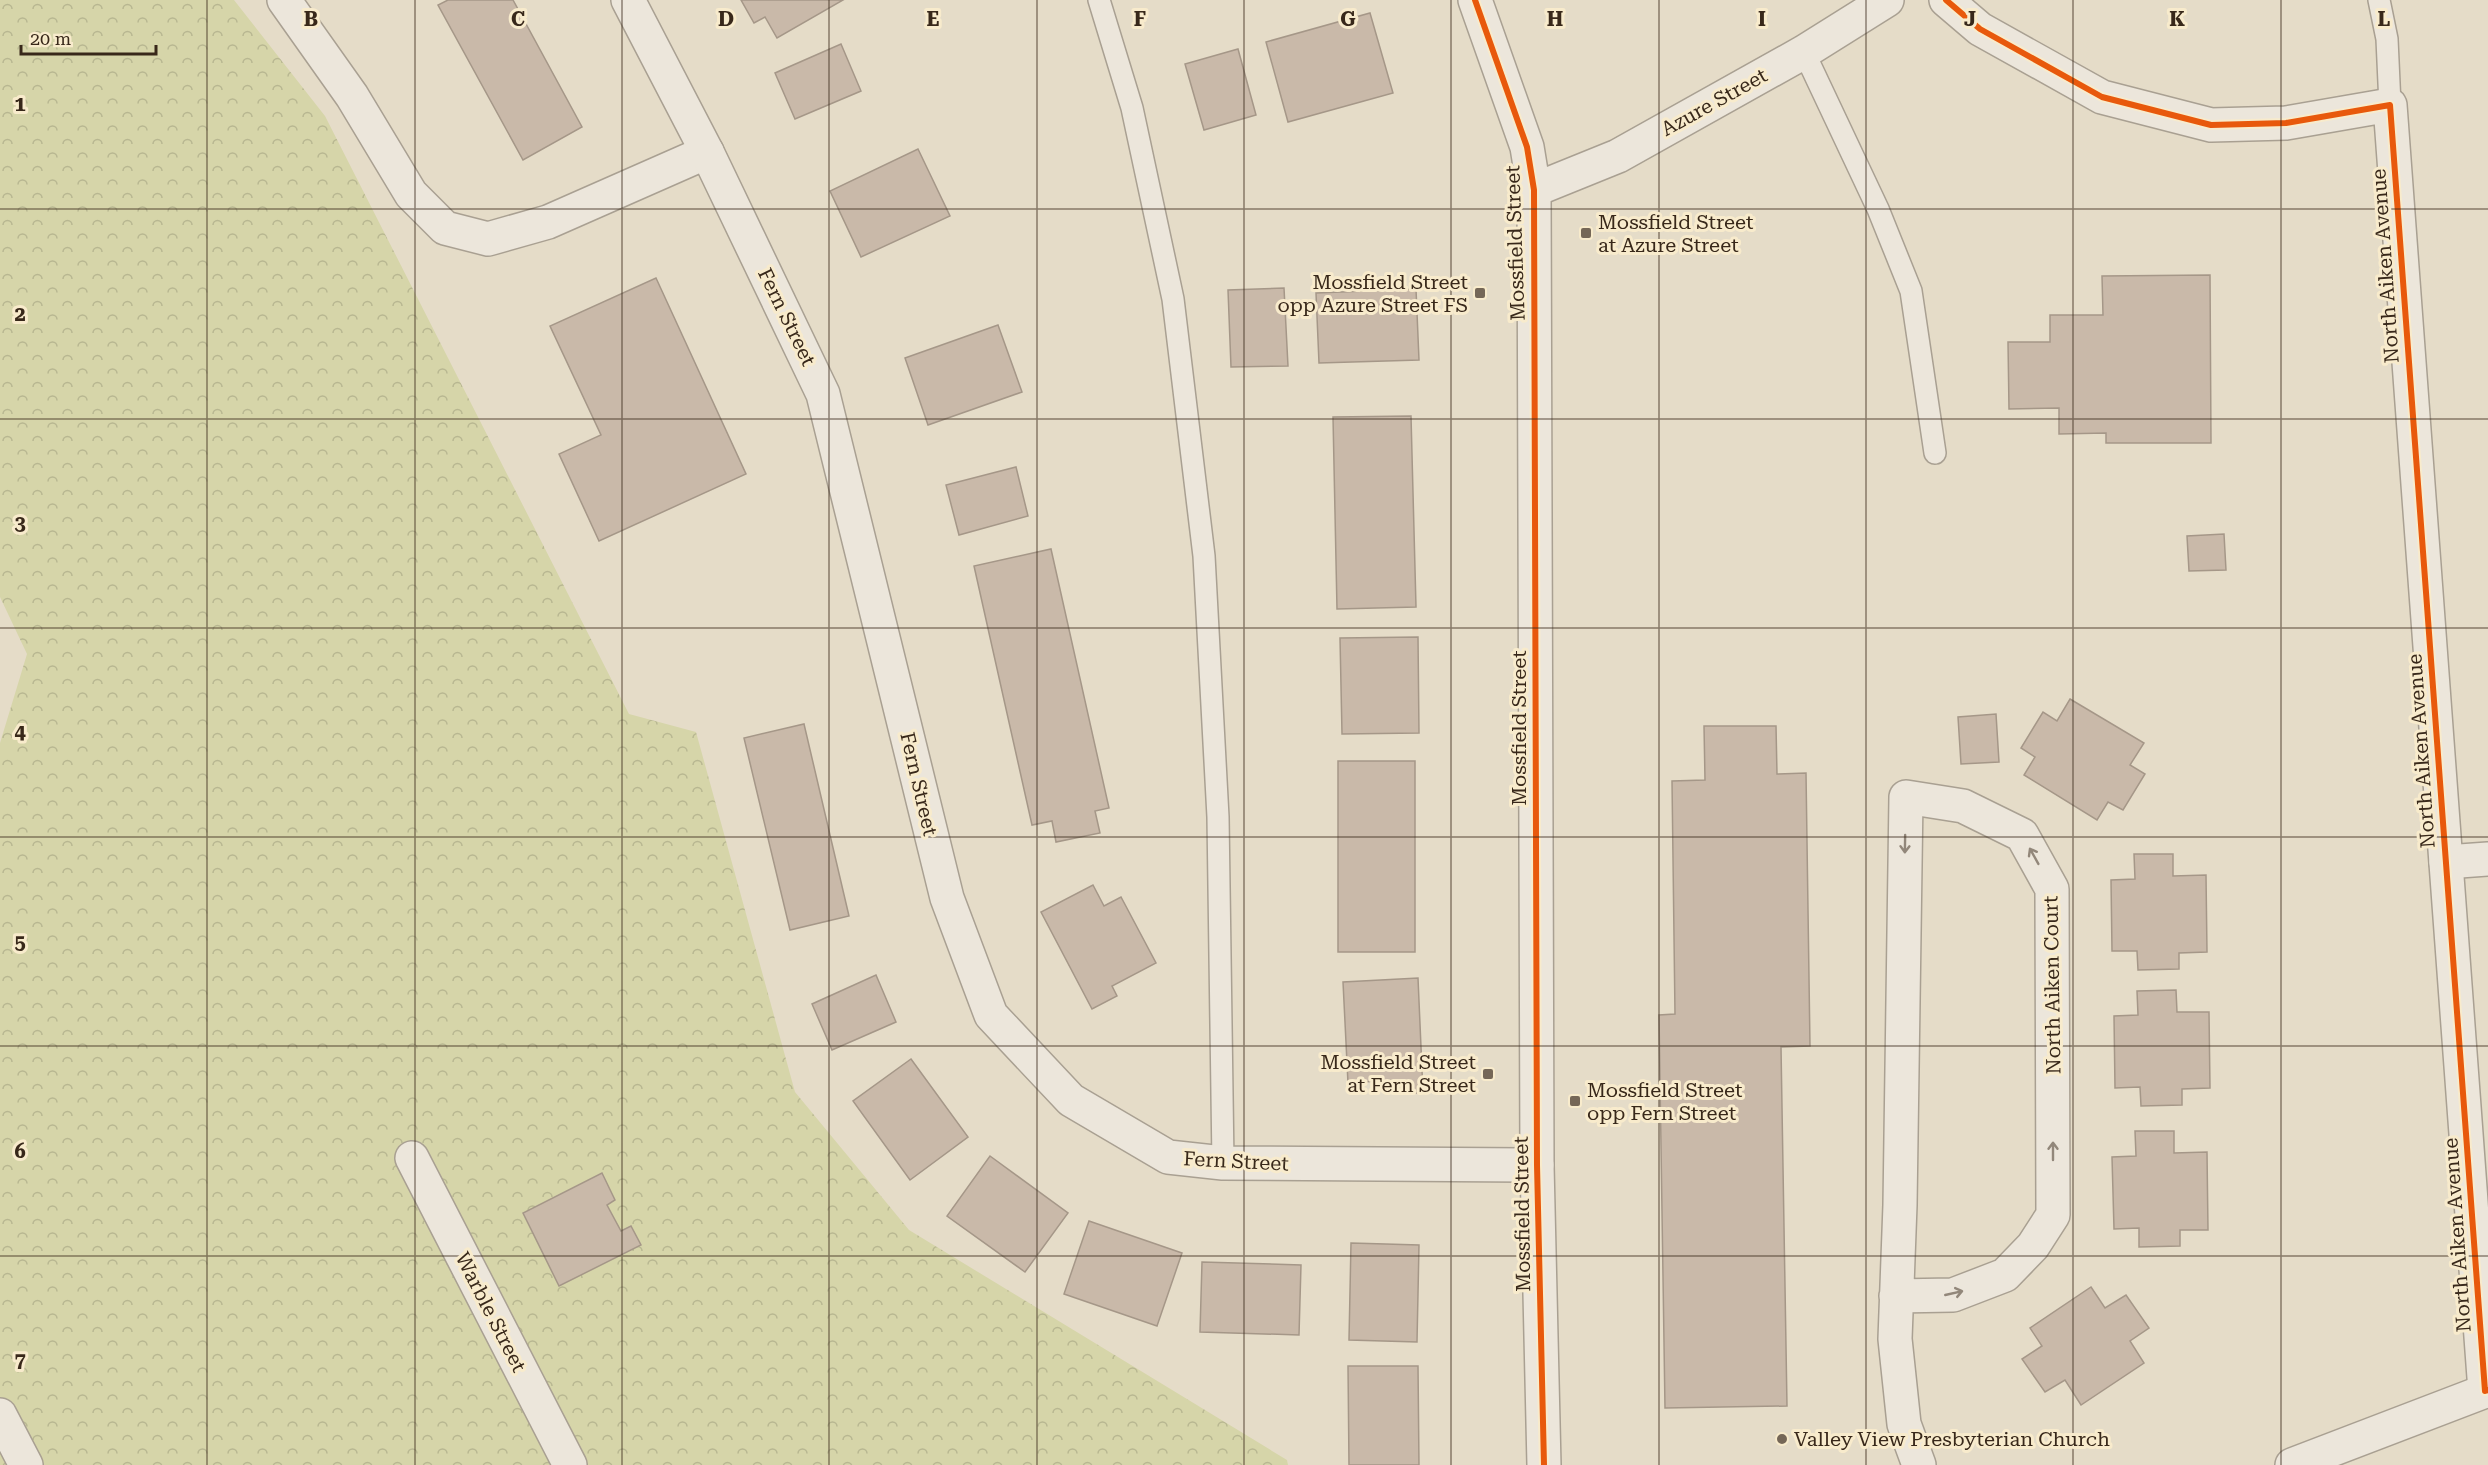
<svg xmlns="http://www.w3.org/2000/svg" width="2488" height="1465" viewBox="0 0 2488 1465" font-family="'Roboto Serif',serif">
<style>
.forest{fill:url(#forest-crowns)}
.building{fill:#c9b9a9;stroke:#a59788;stroke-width:1.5}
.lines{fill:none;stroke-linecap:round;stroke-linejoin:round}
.service-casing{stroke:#a9a092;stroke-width:24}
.minor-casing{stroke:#a9a092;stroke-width:36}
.tertiary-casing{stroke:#a9a092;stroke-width:36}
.service{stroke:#ece6db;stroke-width:21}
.minor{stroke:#ece6db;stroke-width:33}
.tertiary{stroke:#ece6db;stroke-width:33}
.cycleway-casing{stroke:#f8ebcc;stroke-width:10}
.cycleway{stroke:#e8590c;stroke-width:6}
.oneway{stroke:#92877a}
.grid{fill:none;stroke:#38281a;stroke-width:1.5;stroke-opacity:0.55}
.poi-dot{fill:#756757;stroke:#f8ebcc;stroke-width:2}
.labels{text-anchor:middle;stroke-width:6;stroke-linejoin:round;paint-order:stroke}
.street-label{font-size:20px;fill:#38281a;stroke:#f8ebcc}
.poi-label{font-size:20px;fill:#38281a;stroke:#f8ebcc;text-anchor:start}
.grid-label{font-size:20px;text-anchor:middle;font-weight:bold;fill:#38281a;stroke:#f8ebcc;stroke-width:6;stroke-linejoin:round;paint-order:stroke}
</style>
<defs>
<pattern id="forest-crowns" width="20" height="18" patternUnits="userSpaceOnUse" patternTransform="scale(1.5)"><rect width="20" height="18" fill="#d6d5a9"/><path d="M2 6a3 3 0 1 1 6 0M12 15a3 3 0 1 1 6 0" fill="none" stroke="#b8b791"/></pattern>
</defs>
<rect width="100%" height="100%" fill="#e5dcc8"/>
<path class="forest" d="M 0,0 L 234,0 L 325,116 L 629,714 L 696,732 L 795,1092 L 909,1230 L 1287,1460 L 1288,1465 L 0,1465 L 0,743 L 27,654 L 0,597 Z"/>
<g class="building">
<path d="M 448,0 L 513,0 L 582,127 L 523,160 L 438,5 Z"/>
<path d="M 741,0 L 843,0 L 777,38 L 765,17 L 754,23 Z"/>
<path d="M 1370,13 L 1393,93 L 1288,122 L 1266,42 Z"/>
<path d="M 841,44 L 861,91 L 795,119 L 775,73 Z"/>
<path d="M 1238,49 L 1256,115 L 1204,130 L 1185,64 Z"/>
<path d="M 918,149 L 950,216 L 861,257 L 830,191 Z"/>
<path d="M 2210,275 L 2211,443 L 2106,443 L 2106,433 L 2059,434 L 2059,408 L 2009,409 L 2008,342 L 2050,342 L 2050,315 L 2103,315 L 2102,276 Z"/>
<path d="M 656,278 L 746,474 L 599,541 L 559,454 L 601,435 L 550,326 Z"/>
<path d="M 1284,288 L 1288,366 L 1231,367 L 1228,290 Z"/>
<path d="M 1416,289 L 1419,360 L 1319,363 L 1316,293 Z"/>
<path d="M 998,325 L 1022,392 L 928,425 L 905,358 Z"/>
<path d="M 1411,416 L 1416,607 L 1337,609 L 1333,417 Z"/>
<path d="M 1016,467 L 1028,516 L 959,535 L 946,485 Z"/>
<path d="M 2224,534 L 2226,570 L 2189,571 L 2187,536 Z"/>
<path d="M 1051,549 L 1109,808 L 1095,811 L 1100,833 L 1056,842 L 1052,821 L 1032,825 L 974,566 Z"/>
<path d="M 1418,637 L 1419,733 L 1342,734 L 1340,638 Z"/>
<path d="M 2070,699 L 2144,743 L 2130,765 L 2145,774 L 2123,810 L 2108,802 L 2097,820 L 2024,775 L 2035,757 L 2021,748 L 2043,712 L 2057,721 Z"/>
<path d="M 1996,714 L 1999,762 L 1961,764 L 1958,717 Z"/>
<path d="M 804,724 L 849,916 L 790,930 L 744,738 Z"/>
<path d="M 1704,726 L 1776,726 L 1777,774 L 1806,773 L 1810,1046 L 1781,1047 L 1787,1406 L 1665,1408 L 1659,1015 L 1675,1014 L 1672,781 L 1705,780 Z"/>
<rect x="1338" y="761" width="77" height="191"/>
<path d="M 2134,854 L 2173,854 L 2173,876 L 2206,875 L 2207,952 L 2179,953 L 2179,969 L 2138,970 L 2137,951 L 2112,951 L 2111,880 L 2135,879 Z"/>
<path d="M 1093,885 L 1104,906 L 1121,897 L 1156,963 L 1112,986 L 1117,996 L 1092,1009 L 1041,912 Z"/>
<path d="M 876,975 L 896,1022 L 832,1050 L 812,1004 Z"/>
<path d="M 1418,978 L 1423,1093 L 1394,1093 L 1393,1080 L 1348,1083 L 1343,982 Z"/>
<path d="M 2176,990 L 2177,1012 L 2209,1012 L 2210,1088 L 2182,1089 L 2182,1105 L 2141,1106 L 2140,1087 L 2115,1088 L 2114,1016 L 2138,1015 L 2137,991 Z"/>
<path d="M 911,1059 L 968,1137 L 910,1180 L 853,1101 Z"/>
<path d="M 2135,1131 L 2174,1131 L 2174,1153 L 2207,1152 L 2208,1230 L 2180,1230 L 2180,1246 L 2139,1247 L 2139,1228 L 2114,1229 L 2112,1157 L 2136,1156 Z"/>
<path d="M 990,1156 L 1068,1213 L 1025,1272 L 947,1216 Z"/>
<path d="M 602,1173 L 615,1200 L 607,1205 L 621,1231 L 631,1226 L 641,1245 L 559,1286 L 523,1213 Z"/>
<path d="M 1089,1221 L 1182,1253 L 1157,1326 L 1064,1294 Z"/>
<path d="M 1351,1243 L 1419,1245 L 1417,1342 L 1349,1340 Z"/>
<path d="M 1202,1262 L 1301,1265 L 1299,1335 L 1200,1332 Z"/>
<path d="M 2091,1287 L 2105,1308 L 2126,1295 L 2149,1328 L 2130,1341 L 2144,1363 L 2081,1405 L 2065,1380 L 2045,1392 L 2022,1359 L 2042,1346 L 2030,1328 Z"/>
<path d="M 1348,1366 L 1418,1366 L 1419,1465 L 1349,1465 Z"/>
</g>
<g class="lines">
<g class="service-casing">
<g id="service">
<path d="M 1099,0 L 1132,108 L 1173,299 L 1204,556 L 1218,817 L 1223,1163"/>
<path d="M 2379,0 L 2387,39 L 2390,105"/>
<path d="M 1804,52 L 1878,209 L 1911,291 L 1935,453"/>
</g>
</g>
<g class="minor-casing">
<g id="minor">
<path d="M 284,0 L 352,96 L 411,194 L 445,228 L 488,239 L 548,222 L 707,152"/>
<path d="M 628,0 L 707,152 L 823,394 L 947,898 L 991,1015 L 1071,1100 L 1168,1157 L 1223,1163 L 1537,1165"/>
<path d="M 1946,0 L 1980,29 L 2102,97 L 2211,125 L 2286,123 L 2390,105 L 2485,1391"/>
<path d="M 1534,190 L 1618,156 L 1804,52 L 1887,0"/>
<path d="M 2446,862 L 2488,859"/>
<path d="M 412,1158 L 570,1465"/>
<path d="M 1896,1296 L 1953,1295 L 2005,1275 L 2033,1246 L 2053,1215 L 2052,889 L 2022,835 L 1963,806 L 1906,797 L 1900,1205 L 1895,1339 L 1904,1424 L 1919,1465"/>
<path d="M 0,1415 L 26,1465"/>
<path d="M 2292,1465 L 2488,1390"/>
</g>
</g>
<g class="tertiary-casing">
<path id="tertiary" d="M 1475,0 L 1527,147 L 1534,190 L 1537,1165 L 1544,1465"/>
</g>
<use href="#service" class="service"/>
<use href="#minor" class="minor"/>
<use href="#tertiary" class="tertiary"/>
<g class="cycleway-casing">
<g id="cycleway">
<path d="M 1475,0 L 1527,147 L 1534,190 L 1537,1165 L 1544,1465"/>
<path d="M 1946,0 L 1980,29 L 2102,97 L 2211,125 L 2286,123 L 2390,105 L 2485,1391 L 2488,1390"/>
</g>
</g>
<use href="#cycleway" class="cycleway"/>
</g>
<defs><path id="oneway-shaft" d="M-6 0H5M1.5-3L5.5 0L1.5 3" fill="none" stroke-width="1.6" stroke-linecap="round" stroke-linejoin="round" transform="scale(1.5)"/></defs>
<g class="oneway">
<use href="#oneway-shaft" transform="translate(1905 844) rotate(91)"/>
<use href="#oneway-shaft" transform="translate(2034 856) rotate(-119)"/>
<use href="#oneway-shaft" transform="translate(2053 1151) rotate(-90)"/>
<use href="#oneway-shaft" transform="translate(1954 1293) rotate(-13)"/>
</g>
<path class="grid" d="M 207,0 L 207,1465M 415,0 L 415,1465M 622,0 L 622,1465M 829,0 L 829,1465M 1037,0 L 1037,1465M 1244,0 L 1244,1465M 1451,0 L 1451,1465M 1659,0 L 1659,1465M 1866,0 L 1866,1465M 2073,0 L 2073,1465M 2281,0 L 2281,1465M 0,209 L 2488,209M 0,419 L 2488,419M 0,628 L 2488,628M 0,837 L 2488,837M 0,1046 L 2488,1046M 0,1256 L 2488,1256"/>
<g class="poi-dot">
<rect x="1580" y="227" width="12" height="12" rx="3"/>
<rect x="1474" y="287" width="12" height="12" rx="3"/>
<rect x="1482" y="1068" width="12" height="12" rx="3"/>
<rect x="1569" y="1095" width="12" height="12" rx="3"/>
<circle cx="1782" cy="1439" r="6"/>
</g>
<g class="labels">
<g class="street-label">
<text transform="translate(1714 102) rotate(-29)" y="7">Azure Street</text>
<text transform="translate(1515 243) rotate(-92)" y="7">Mossfield Street</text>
<text transform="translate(2385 266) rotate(-94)" y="7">North Aiken Avenue</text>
<text transform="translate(787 317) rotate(64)" y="7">Fern Street</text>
<text transform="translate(1519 728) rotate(-90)" y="7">Mossfield Street</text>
<text transform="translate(2421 751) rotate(-94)" y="7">North Aiken Avenue</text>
<text transform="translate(919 784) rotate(77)" y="7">Fern Street</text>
<text transform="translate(2052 985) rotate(-91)" y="7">North Aiken Court</text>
<text transform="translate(1236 1161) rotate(3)" y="7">Fern Street</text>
<text transform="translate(1522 1214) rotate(-91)" y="7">Mossfield Street</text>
<text transform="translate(2457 1235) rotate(-94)" y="7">North Aiken Avenue</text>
<text transform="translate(491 1312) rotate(63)" y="7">Warble Street</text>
</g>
<g class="poi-label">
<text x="1598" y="229">Mossfield Street<tspan x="1598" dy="23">at Azure Street</tspan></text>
<text x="1468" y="289" text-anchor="end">Mossfield Street<tspan x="1468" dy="23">opp Azure Street FS</tspan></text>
<text x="1476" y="1069" text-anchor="end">Mossfield Street<tspan x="1476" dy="23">at Fern Street</tspan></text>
<text x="1587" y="1097">Mossfield Street<tspan x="1587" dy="23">opp Fern Street</tspan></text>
<text x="1794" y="1446">Valley View Presbyterian Church</text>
</g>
</g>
<g class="grid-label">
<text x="311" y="26">B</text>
<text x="518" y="26">C</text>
<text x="726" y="26">D</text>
<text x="933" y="26">E</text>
<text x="1140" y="26">F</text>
<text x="1348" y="26">G</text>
<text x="1555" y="26">H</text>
<text x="1762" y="26">I</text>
<text x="1970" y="26">J</text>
<text x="2177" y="26">K</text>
<text x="2384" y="26">L</text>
<text x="20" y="111">1</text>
<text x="20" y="321">2</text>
<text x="20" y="530">3</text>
<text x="20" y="739">4</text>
<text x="20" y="949">5</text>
<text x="20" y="1158">6</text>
<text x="20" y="1367">7</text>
</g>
<path d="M21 45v9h135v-9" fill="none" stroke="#38281a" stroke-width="3"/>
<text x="30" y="45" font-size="18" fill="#38281a" stroke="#f8ebcc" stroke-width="4.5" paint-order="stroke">20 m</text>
</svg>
